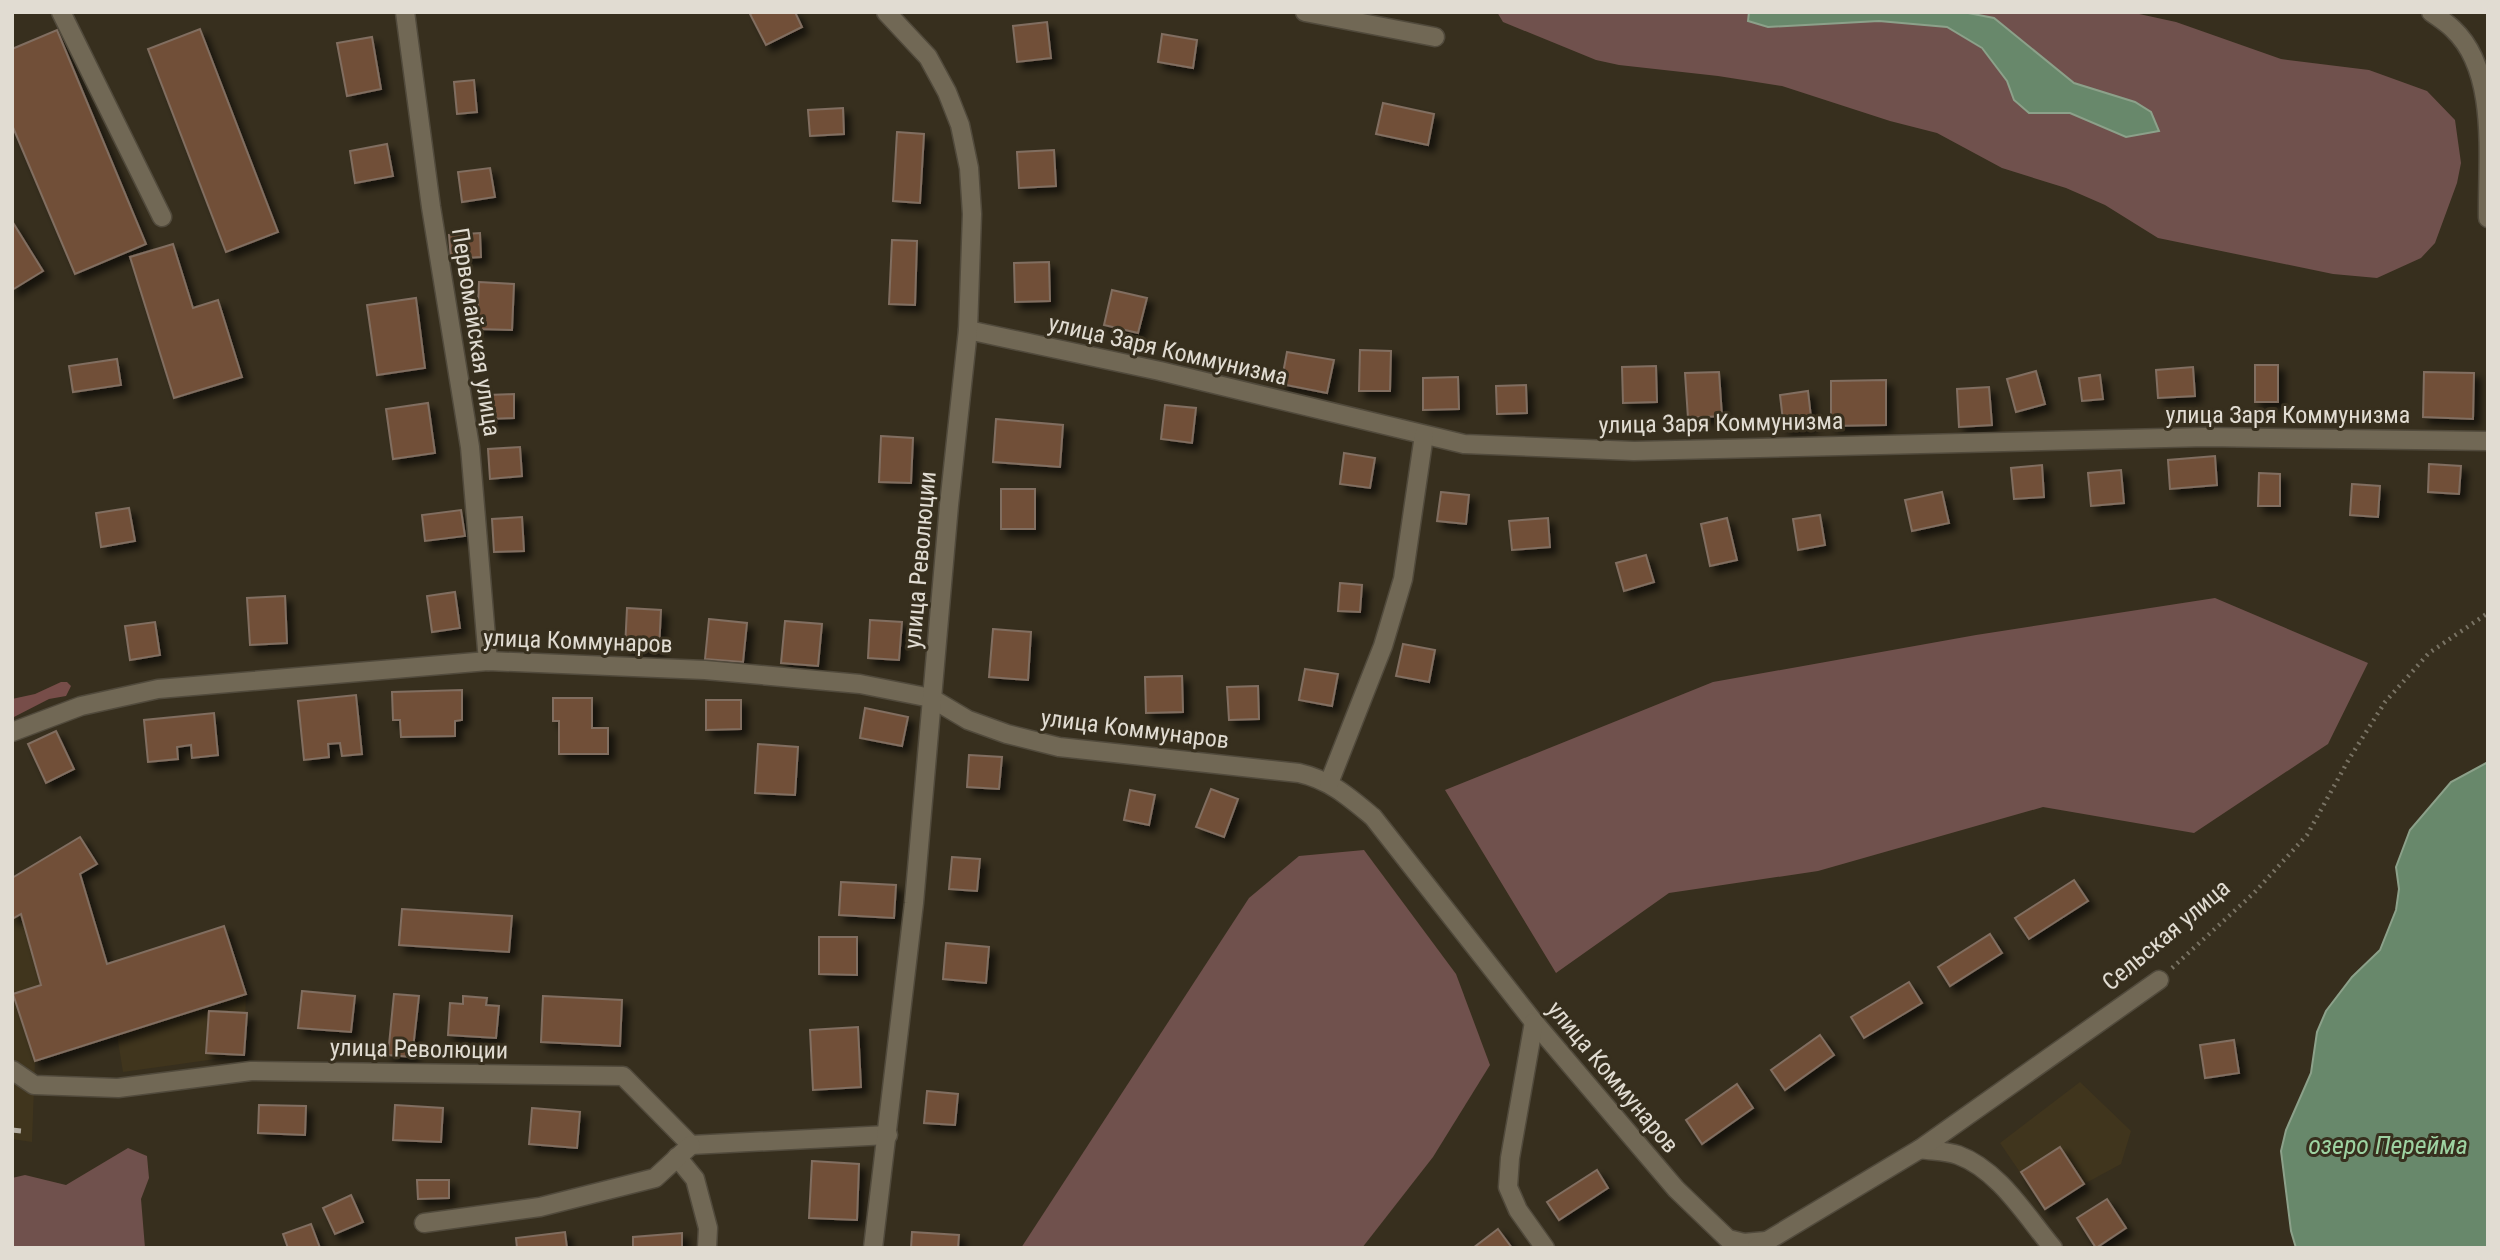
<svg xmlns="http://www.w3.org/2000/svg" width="2500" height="1260" viewBox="0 0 2500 1260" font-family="'Roboto Condensed',sans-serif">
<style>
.built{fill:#40351d}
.green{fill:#70514d}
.forest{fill:#774d49}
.water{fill:#68886b;stroke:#8ca18a;stroke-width:2}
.building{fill:#715038;stroke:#816e61;stroke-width:2;filter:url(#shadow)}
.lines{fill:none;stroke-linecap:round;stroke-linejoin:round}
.minor-casing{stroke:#514a3c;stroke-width:21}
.path{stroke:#797364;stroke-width:4.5;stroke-dasharray:2 5;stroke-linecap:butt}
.minor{stroke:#716855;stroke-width:18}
.rail{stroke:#b0aa9e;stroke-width:5;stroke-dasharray:9 9;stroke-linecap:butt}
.labels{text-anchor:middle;stroke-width:6;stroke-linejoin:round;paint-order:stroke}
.street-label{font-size:24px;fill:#e1dcd2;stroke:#372f1e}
.water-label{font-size:26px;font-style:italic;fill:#9ed3a2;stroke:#372f1e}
</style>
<defs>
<filter id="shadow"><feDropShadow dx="6" dy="6" stdDeviation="3.5" flood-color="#0009"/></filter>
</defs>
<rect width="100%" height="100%" fill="#372f1e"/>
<g class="built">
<path d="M 80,837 L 97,864 L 81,874 L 107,963 L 224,926 L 246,994 L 244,1055 L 123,1072 L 117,1035 L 35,1061 L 32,1142 L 12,1139 L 12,878 Z"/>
<path d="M 2080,1082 L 2131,1131 L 2121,1164 L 2084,1184 L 2045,1209 L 2000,1143 Z"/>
</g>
<g class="green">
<path d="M 1497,12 L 1749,12 L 1749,21 L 1879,21 L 1947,27 L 1981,48 L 2007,81 L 2014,100 L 2029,113 L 2070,113 L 2126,137 L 2135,102 L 2074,83 L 1994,18 L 1963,12 L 2130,12 L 2176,22 L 2281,59 L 2369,70 L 2427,91 L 2455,120 L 2461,163 L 2457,183 L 2435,243 L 2421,258 L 2377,278 L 2333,274 L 2158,238 L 2105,205 L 2066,188 L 2002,168 L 1937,133 L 1890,121 L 1782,86 L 1718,76 L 1619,65 L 1596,60 L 1503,22 Z"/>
<path d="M 2215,598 L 2368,663 L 2328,744 L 2194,833 L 2043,807 L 1818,871 L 1669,893 L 1556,973 L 1445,790 L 1713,682 L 1976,635 Z"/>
<path d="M 1364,850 L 1456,974 L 1490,1065 L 1433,1157 L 1362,1248 L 1021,1248 L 1249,898 L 1299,856 Z"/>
<path d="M 128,1148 L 147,1156 L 149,1178 L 141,1199 L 145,1248 L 12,1248 L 12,1178 L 25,1175 L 66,1185 Z"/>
</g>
<path class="forest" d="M 61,682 L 67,682 L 71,686 L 66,696 L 49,699 L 12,718 L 12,699 L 35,694 Z"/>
<g class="water">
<path d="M 1749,12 L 1963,12 L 1994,18 L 2074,83 L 2135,102 L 2151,112 L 2159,131 L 2126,137 L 2070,113 L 2029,113 L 2014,100 L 2007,81 L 1982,48 L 1947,27 L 1879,21 L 1768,27 L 1748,21 Z"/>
<path d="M 2488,762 L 2488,1248 L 2296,1248 L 2291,1231 L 2281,1151 L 2286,1130 L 2311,1073 L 2317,1032 L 2326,1011 L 2352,977 L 2380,950 L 2396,910 L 2399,889 L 2396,867 L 2410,830 L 2451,782 Z"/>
</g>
<g class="building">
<path d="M 754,12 L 795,12 L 802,27 L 766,45 L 750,14 Z"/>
<path d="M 1047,22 L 1051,58 L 1017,62 L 1013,26 Z"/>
<path d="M 200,29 L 278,232 L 226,252 L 148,49 Z"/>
<path d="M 57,30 L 146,244 L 75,274 L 12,125 L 12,49 Z"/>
<path d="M 1162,34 L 1197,40 L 1193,68 L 1158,62 Z"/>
<path d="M 372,37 L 381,89 L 347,96 L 337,43 Z"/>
<path d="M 474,80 L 477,112 L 457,114 L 454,82 Z"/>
<path d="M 1383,103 L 1434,114 L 1428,145 L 1376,134 Z"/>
<path d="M 843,108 L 844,134 L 810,136 L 808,110 Z"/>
<path d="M 897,132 L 924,134 L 920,203 L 893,201 Z"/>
<path d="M 387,144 L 393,176 L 355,183 L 350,151 Z"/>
<path d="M 1054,150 L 1056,186 L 1019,188 L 1017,152 Z"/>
<path d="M 490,168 L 495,197 L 462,202 L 458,172 Z"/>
<path d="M 12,221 L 43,271 L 12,290 Z"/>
<path d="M 480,233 L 481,257 L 451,259 L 449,235 Z"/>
<path d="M 892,240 L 917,241 L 915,305 L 889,304 Z"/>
<path d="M 173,244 L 193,308 L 218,300 L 242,377 L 174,398 L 130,257 Z"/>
<path d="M 1049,262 L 1050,301 L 1015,302 L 1014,263 Z"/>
<path d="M 479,282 L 514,284 L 512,330 L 477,329 Z"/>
<path d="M 1112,290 L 1147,298 L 1138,333 L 1104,325 Z"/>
<path d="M 416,298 L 425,368 L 377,375 L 367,305 Z"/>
<path d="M 1360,350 L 1391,351 L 1390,391 L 1359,391 Z"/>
<path d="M 1287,352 L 1334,360 L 1327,393 L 1281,384 Z"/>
<path d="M 117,359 L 121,385 L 73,392 L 69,366 Z"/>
<rect x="2255" y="365" width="23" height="37"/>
<path d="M 1656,366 L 1657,402 L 1623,403 L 1622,367 Z"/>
<path d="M 2193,367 L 2195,396 L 2158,398 L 2156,370 Z"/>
<path d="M 2036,371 L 2045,404 L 2016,412 L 2007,379 Z"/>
<path d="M 1719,372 L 1722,416 L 1688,418 L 1685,373 Z"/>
<path d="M 2424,372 L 2474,373 L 2473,419 L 2423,417 Z"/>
<path d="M 2100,375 L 2103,399 L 2082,401 L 2079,378 Z"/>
<path d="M 1458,377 L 1459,409 L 1423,410 L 1423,378 Z"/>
<path d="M 1886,380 L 1886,425 L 1831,426 L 1831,381 Z"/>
<path d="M 1526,385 L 1527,413 L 1497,414 L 1496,386 Z"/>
<path d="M 1989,387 L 1992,425 L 1959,427 L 1957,389 Z"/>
<path d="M 1808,391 L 1812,426 L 1784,429 L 1780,395 Z"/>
<path d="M 514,394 L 514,418 L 488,419 L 487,395 Z"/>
<path d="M 428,403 L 435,453 L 393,459 L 386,409 Z"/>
<path d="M 1165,405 L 1196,408 L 1192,443 L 1161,439 Z"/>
<path d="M 996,419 L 1063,425 L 1060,467 L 993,462 Z"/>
<path d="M 881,436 L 913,438 L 911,483 L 879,482 Z"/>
<path d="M 520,447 L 522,476 L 490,479 L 488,449 Z"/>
<path d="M 1344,453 L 1375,458 L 1370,488 L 1340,484 Z"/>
<path d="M 2215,456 L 2217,485 L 2170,489 L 2168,460 Z"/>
<path d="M 2429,464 L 2461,466 L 2459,494 L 2428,492 Z"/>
<path d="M 2042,465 L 2044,497 L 2014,499 L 2011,468 Z"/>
<path d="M 2121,470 L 2124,503 L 2091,506 L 2088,473 Z"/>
<path d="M 2259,473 L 2280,474 L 2280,506 L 2258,506 Z"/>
<path d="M 2352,484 L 2380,486 L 2378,517 L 2350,515 Z"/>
<rect x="1001" y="489" width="34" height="40"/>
<path d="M 1441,492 L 1469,495 L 1466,524 L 1437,521 Z"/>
<path d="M 1942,492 L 1949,523 L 1912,531 L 1905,500 Z"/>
<path d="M 129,508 L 135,541 L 101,547 L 96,513 Z"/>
<path d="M 461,510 L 465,536 L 425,541 L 422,515 Z"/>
<path d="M 1820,515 L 1825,545 L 1798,550 L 1793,519 Z"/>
<path d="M 522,517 L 524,551 L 494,552 L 492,519 Z"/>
<path d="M 1548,518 L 1550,547 L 1512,550 L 1509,521 Z"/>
<path d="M 1727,518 L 1737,560 L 1710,566 L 1701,524 Z"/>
<path d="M 1646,555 L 1654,582 L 1624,591 L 1616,563 Z"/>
<path d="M 1340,583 L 1362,585 L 1360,612 L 1338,611 Z"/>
<path d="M 455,592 L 460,628 L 432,632 L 427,596 Z"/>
<path d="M 285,596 L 287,643 L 250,645 L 247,598 Z"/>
<path d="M 627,608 L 661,610 L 659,650 L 625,649 Z"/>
<path d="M 709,619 L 747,623 L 743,662 L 705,659 Z"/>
<path d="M 870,620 L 902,622 L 899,660 L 868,658 Z"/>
<path d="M 785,621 L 822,624 L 818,666 L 781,663 Z"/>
<path d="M 155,622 L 160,655 L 130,660 L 125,626 Z"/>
<path d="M 993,629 L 1031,632 L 1028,680 L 989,677 Z"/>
<path d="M 1403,644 L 1435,650 L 1429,682 L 1396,676 Z"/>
<path d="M 1305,669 L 1338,674 L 1332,706 L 1299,700 Z"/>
<path d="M 1182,676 L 1183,712 L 1146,713 L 1145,677 Z"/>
<path d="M 1258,686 L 1259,719 L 1229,720 L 1227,687 Z"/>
<path d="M 462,690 L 462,720 L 455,721 L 455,736 L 401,737 L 400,720 L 393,720 L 392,692 Z"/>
<path d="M 356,695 L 362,754 L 342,756 L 340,743 L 328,744 L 329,757 L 304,760 L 298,701 Z"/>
<path d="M 553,698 L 592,698 L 592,728 L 608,728 L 608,754 L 559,754 L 559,721 L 553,721 Z"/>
<path d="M 706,700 L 741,700 L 741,729 L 706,730 Z"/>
<path d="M 865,708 L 908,717 L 902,746 L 860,738 Z"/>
<path d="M 214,713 L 218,755 L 192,758 L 191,745 L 177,747 L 178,759 L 148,762 L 144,720 Z"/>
<path d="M 56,731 L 74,769 L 46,783 L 28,744 Z"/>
<path d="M 758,744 L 798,747 L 795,795 L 755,793 Z"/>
<path d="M 969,755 L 1002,757 L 999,789 L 967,787 Z"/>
<path d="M 1211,789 L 1238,799 L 1224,837 L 1196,827 Z"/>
<path d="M 1130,790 L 1155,795 L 1149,825 L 1124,820 Z"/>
<path d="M 80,837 L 97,864 L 80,874 L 107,964 L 224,926 L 246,994 L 35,1061 L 13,994 L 41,985 L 21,914 L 12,919 L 12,878 Z"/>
<path d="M 952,857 L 980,859 L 977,891 L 949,889 Z"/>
<path d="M 2074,880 L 2088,901 L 2029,939 L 2015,918 Z"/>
<path d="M 841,882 L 896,885 L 894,918 L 839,915 Z"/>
<path d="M 402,909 L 512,916 L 509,952 L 399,945 Z"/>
<path d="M 1990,934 L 2002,953 L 1950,986 L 1938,967 Z"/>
<path d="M 819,937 L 857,937 L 857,975 L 819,974 Z"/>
<path d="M 946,943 L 989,947 L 986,983 L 943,979 Z"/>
<path d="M 1909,982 L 1922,1003 L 1864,1038 L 1851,1017 Z"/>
<path d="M 302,991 L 355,996 L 351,1032 L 298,1028 Z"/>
<path d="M 394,994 L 419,996 L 412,1057 L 388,1055 Z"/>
<path d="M 463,996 L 487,998 L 486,1005 L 499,1006 L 496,1038 L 448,1035 L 450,1003 L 463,1004 Z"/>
<path d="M 543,996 L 622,1000 L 620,1046 L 541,1042 Z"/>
<path d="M 209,1011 L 247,1013 L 244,1055 L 206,1053 Z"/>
<path d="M 858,1027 L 861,1087 L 813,1090 L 810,1030 Z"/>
<path d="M 1820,1035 L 1834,1055 L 1785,1090 L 1771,1070 Z"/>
<path d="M 2234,1040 L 2239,1073 L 2205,1078 L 2200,1045 Z"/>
<path d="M 1737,1084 L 1753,1108 L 1702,1144 L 1686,1120 Z"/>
<path d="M 927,1091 L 958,1094 L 955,1125 L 924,1123 Z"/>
<path d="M 259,1105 L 306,1106 L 305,1135 L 258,1133 Z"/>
<path d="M 395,1105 L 443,1108 L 441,1142 L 393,1140 Z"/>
<path d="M 532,1108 L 580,1112 L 577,1148 L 529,1144 Z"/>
<path d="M 2060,1147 L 2084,1184 L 2045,1209 L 2021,1172 Z"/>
<path d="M 812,1161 L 859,1164 L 857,1220 L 809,1218 Z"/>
<path d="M 1597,1170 L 1608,1188 L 1559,1220 L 1547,1202 Z"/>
<path d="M 417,1180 L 449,1180 L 449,1198 L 418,1199 Z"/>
<path d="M 351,1195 L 363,1222 L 335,1234 L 323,1208 Z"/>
<path d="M 2107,1199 L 2126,1228 L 2096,1248 L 2077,1218 Z"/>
<path d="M 311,1224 L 320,1248 L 288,1248 L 283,1234 Z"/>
<path d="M 1498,1229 L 1512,1248 L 1473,1248 Z"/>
<path d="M 565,1232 L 567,1248 L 517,1248 L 516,1238 Z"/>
<path d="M 912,1232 L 959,1235 L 958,1248 L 911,1248 Z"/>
<path d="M 682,1233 L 682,1248 L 633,1248 L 633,1237 Z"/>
</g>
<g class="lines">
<g class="minor-casing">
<g id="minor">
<path d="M 61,12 L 162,217"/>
<path d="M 405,12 L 431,207 L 470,447 L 488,661"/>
<path d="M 1305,12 L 1435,37"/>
<path d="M 2431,12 C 2439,18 2447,23 2453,29 C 2499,72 2487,160 2488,218"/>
<path d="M 968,330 L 1160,371 L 1464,444 L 1634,451 L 2206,437 L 2488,441"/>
<path d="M 12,732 L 81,706 L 158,689 L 488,661 L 705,670 L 860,684 L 931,698 L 968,720 L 1007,734 L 1059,747 L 1299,773 C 1330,780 1349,797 1373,817 L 1534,1022 L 1676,1189 L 1728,1239 L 1744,1243 L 1766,1241"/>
<path d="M 1329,783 L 1383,646 L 1403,579 L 1424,435"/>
<path d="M 1534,1022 L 1510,1158 L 1508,1187 L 1518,1210 L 1545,1248"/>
<path d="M 12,1070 L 34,1085 L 118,1088 L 251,1071 L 623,1076 L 691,1145 L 888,1135"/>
<path d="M 1920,1149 C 1932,1151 1947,1151 1958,1155 C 1999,1170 2026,1216 2053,1248"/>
<path d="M 677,1157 L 695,1179 L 708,1228 L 707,1248"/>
<path d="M 424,1223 L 540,1207 L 655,1178 L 691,1145"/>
<path d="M 1757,1247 L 1920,1149 L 2159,980"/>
<path d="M 873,1248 L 914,903 L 949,505 L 968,330 L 972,214 L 969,168 L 960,125 L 947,92 L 928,57 L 886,12"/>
</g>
</g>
<path class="path" d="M 2172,968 L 2254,893 L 2307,835 L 2349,759 L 2385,702 L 2429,653 L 2488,613"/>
<use href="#minor" class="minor"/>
<path class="rail" d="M 12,1130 L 22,1131"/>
</g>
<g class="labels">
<g class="street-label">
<text transform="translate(476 332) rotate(81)" y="8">Первомайская улица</text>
<text transform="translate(1168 350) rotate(13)" y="8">улица Заря Коммунизма</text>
<text x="2288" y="423">улица Заря Коммунизма</text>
<text transform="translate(1721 423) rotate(-1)" y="8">улица Заря Коммунизма</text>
<text transform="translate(920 560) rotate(-85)" y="8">улица Революции</text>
<text transform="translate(578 641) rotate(2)" y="8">улица Коммунаров</text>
<text transform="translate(1135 729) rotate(7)" y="8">улица Коммунаров</text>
<text transform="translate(2166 935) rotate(-40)" y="8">Сельская улица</text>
<text transform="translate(419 1049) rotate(1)" y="8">улица Революции</text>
<text transform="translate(1613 1077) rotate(50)" y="8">улица Коммунаров</text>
</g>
<g class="water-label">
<text x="2388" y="1154">озеро Перейма</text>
</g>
</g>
<rect width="2500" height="1260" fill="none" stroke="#e1dcd2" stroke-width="28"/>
</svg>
